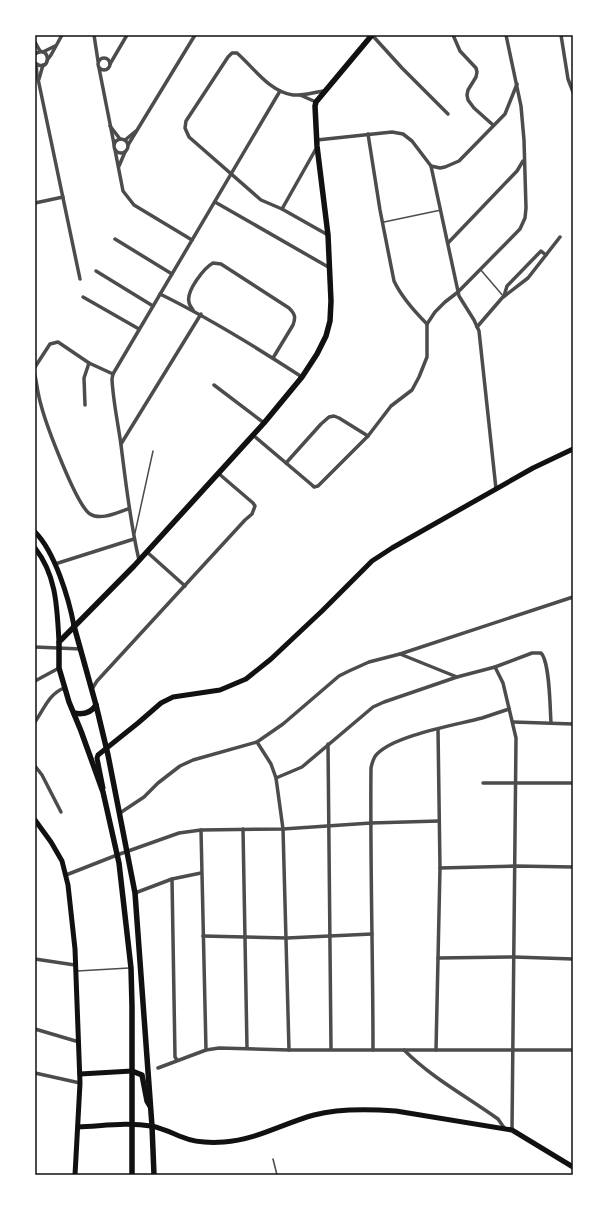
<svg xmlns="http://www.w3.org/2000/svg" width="608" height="1210" viewBox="0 0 608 1210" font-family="'Alegreya Sans',sans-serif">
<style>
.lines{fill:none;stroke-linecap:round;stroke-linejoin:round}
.service{stroke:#4c4c4c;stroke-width:1.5}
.minor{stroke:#4c4c4c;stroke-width:3.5}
.secondary{stroke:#111;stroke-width:5}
.primary{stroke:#111;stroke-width:5.5}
.neatline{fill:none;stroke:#111;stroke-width:1.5}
</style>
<rect width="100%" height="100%" fill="#fff"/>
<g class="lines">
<g class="service">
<path d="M 384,222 L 441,210"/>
<path d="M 480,269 L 504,297"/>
<path d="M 135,533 L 153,451"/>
<path d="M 77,971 L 129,968"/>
<path d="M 273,1159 L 277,1175"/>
</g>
<g class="minor">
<path d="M 94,35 L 98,61"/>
<path d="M 372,35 L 402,68 L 448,114"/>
<path d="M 453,35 L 460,51 L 476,68 L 477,72 L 476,77 L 468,90 L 467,95 L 468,100 L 474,108 L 493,125"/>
<path d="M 561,35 L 568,79 L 573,92"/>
<path d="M 35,42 L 40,51"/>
<path d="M 43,52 L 55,46"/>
<path d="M 35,54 C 52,43 51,75 35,63"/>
<circle cx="104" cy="64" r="6"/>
<path d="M 48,59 L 51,55 L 62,35"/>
<path d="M 36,64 L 37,74 L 80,279"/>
<path d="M 110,64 L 127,35"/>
<path d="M 99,68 L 114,144"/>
<path d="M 39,79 L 43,65"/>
<path d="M 324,91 C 314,92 303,96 293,95 C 270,92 254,68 237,53 L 232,53 L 228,57 L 186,121 L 185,128 L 189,137 L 261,200 L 282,209 L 328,235"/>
<path d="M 300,95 L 316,102"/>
<path d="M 110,126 L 120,139"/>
<path d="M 368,134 L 380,210 L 394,281 C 402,298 414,311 427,324"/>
<circle cx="121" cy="146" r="7"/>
<path d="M 125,140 L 136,131"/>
<path d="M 317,140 L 392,132 L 403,134 L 412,141 L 431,166 L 459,296 L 474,320 L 479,331 L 496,489"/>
<path d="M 128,145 L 195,35"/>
<path d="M 115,150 L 123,191 L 134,205 L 192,240"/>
<path d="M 119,166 L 125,152"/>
<path d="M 431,166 L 440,168 L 445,167 L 459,161 L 505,114 L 517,84"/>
<path d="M 215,202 L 330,268"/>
<path d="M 35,203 L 63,197"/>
<path d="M 282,209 L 317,147"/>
<path d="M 115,239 L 172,274"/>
<path d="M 448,243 L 517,171 L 523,161"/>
<path d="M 96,271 L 153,306"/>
<path d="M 160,294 C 209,318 256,347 302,377"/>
<path d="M 504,296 L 507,286 L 541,251 L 546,255"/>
<path d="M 83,297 L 139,329"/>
<path d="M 193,310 C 192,308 189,305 189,302 C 186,291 204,268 213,263 L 221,264 L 289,308 C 295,314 296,317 293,325 L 273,358"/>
<path d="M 427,324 L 435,312 L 445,302 L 458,292 L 520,229 L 525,218 L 526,208 L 524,140 L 521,106 L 506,35"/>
<path d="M 477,327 L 502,298 L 528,278 L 560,237"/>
<path d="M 35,367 L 50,344 L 58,342 L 89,363 L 113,374"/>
<path d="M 35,375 C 37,385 38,395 41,405 C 46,424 76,505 90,514 C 101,521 118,512 128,509"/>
<path d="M 214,385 L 264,423"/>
<path d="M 85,405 L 84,378 L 89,363"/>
<path d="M 253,435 L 312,485 L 314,487 L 318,486 L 368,436 L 391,406 L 412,390 L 419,377 L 427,357 L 427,324"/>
<path d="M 121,444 L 201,314"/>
<path d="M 286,463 L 321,424 L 329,417 L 334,416 L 339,418 L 368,436"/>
<path d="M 147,552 L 185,586"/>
<path d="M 139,560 C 130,522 126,484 121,445 C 118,423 113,401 112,379 L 113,374 L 280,91"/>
<path d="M 55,564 L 134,539"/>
<path d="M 35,647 L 81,649"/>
<path d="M 400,654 L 457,677"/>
<path d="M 495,667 L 503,683 L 516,738 L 512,1130"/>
<path d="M 35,681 L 59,668"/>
<path d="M 92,689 L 97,681 L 245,520 L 252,514 L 255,506 L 253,503 L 218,473"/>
<path d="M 35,722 C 44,709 49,694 64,688"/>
<path d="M 513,722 L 573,724"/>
<path d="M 257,742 L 271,764 L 276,778 L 283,829 L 289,1050"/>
<path d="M 328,744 L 331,1049"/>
<path d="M 35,766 L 42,775 L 61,812"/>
<path d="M 276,778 L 302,767 L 373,707 L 384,702 L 457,677 L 495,667 L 532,653 L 541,653 C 550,662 550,709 551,723"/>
<path d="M 483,783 L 573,783"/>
<path d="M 120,813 L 144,797 L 158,783 L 180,766 L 193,760 L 257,742 L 283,724 L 339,676 L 349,671 L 369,662 L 400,654 L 573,597"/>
<path d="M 243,829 L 247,1048"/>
<path d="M 201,830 L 206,1050"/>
<path d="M 440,868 L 515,866 L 573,867"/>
<path d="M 66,875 L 117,855 L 179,833 L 201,830 L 283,829 L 371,823 L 439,821"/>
<path d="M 172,879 L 175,1057 L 177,1060"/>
<path d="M 135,893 L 172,879 L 201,873"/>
<path d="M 203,936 L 287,938 L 372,934"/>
<path d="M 438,958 L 514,957 L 573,959"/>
<path d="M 35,959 L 75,965"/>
<path d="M 35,1029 L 79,1042"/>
<path d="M 373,1050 C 373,956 370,862 371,768 C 372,763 374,757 377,754 C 395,735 456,725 482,718 C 491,715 500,712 509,709"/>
<path d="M 404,1050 C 432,1078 466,1096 498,1119 L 505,1129"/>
<path d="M 436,1050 L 440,868 L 438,729"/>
<path d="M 158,1068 L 206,1050 L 219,1048 L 289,1050 L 573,1050"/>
<path d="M 35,1073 L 80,1083"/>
</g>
<g class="secondary">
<path d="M 35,532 C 55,552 69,599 74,626"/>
<path d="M 35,548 C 57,576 57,609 59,642"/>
<path d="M 103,788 L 97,758 L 98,755 L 138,723 L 161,703 L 173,697 L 220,690 L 246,679 L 271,659 L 322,611 L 372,561 L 392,548 L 533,468 L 573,449"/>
<path d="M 35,820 L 51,842 L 62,861 L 68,885 L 75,949 L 80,1083 L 75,1175"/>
<path d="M 80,1074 L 132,1071"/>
<path d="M 78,1127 C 103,1126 127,1122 151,1126 C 162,1128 172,1133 182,1137 C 196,1143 210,1143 224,1142 C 256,1140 284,1123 314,1115 C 340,1108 369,1109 396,1111 L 512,1130 L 573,1167"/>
</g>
<g class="primary">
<path d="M 74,626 L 96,705 L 108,755 L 135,893 L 152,1126 L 154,1175"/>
<path d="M 74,713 C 84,715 91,713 96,705"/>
<path d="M 132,1071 L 142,1075 L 147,1101 L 150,1106"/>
<path d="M 132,1175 L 132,1006 L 131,968 L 119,863 L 103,792 L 81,731 L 69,702 L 59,668 L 59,642 L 134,566 L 264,423 L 302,377 L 317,354 L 326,336 L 330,321 L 331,301 L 328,235 L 317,146 L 315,106 L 316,102 L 372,35"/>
</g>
</g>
<rect width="608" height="1210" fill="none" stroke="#ffffff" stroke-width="72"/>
<rect x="36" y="36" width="536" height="1138" class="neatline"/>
</svg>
